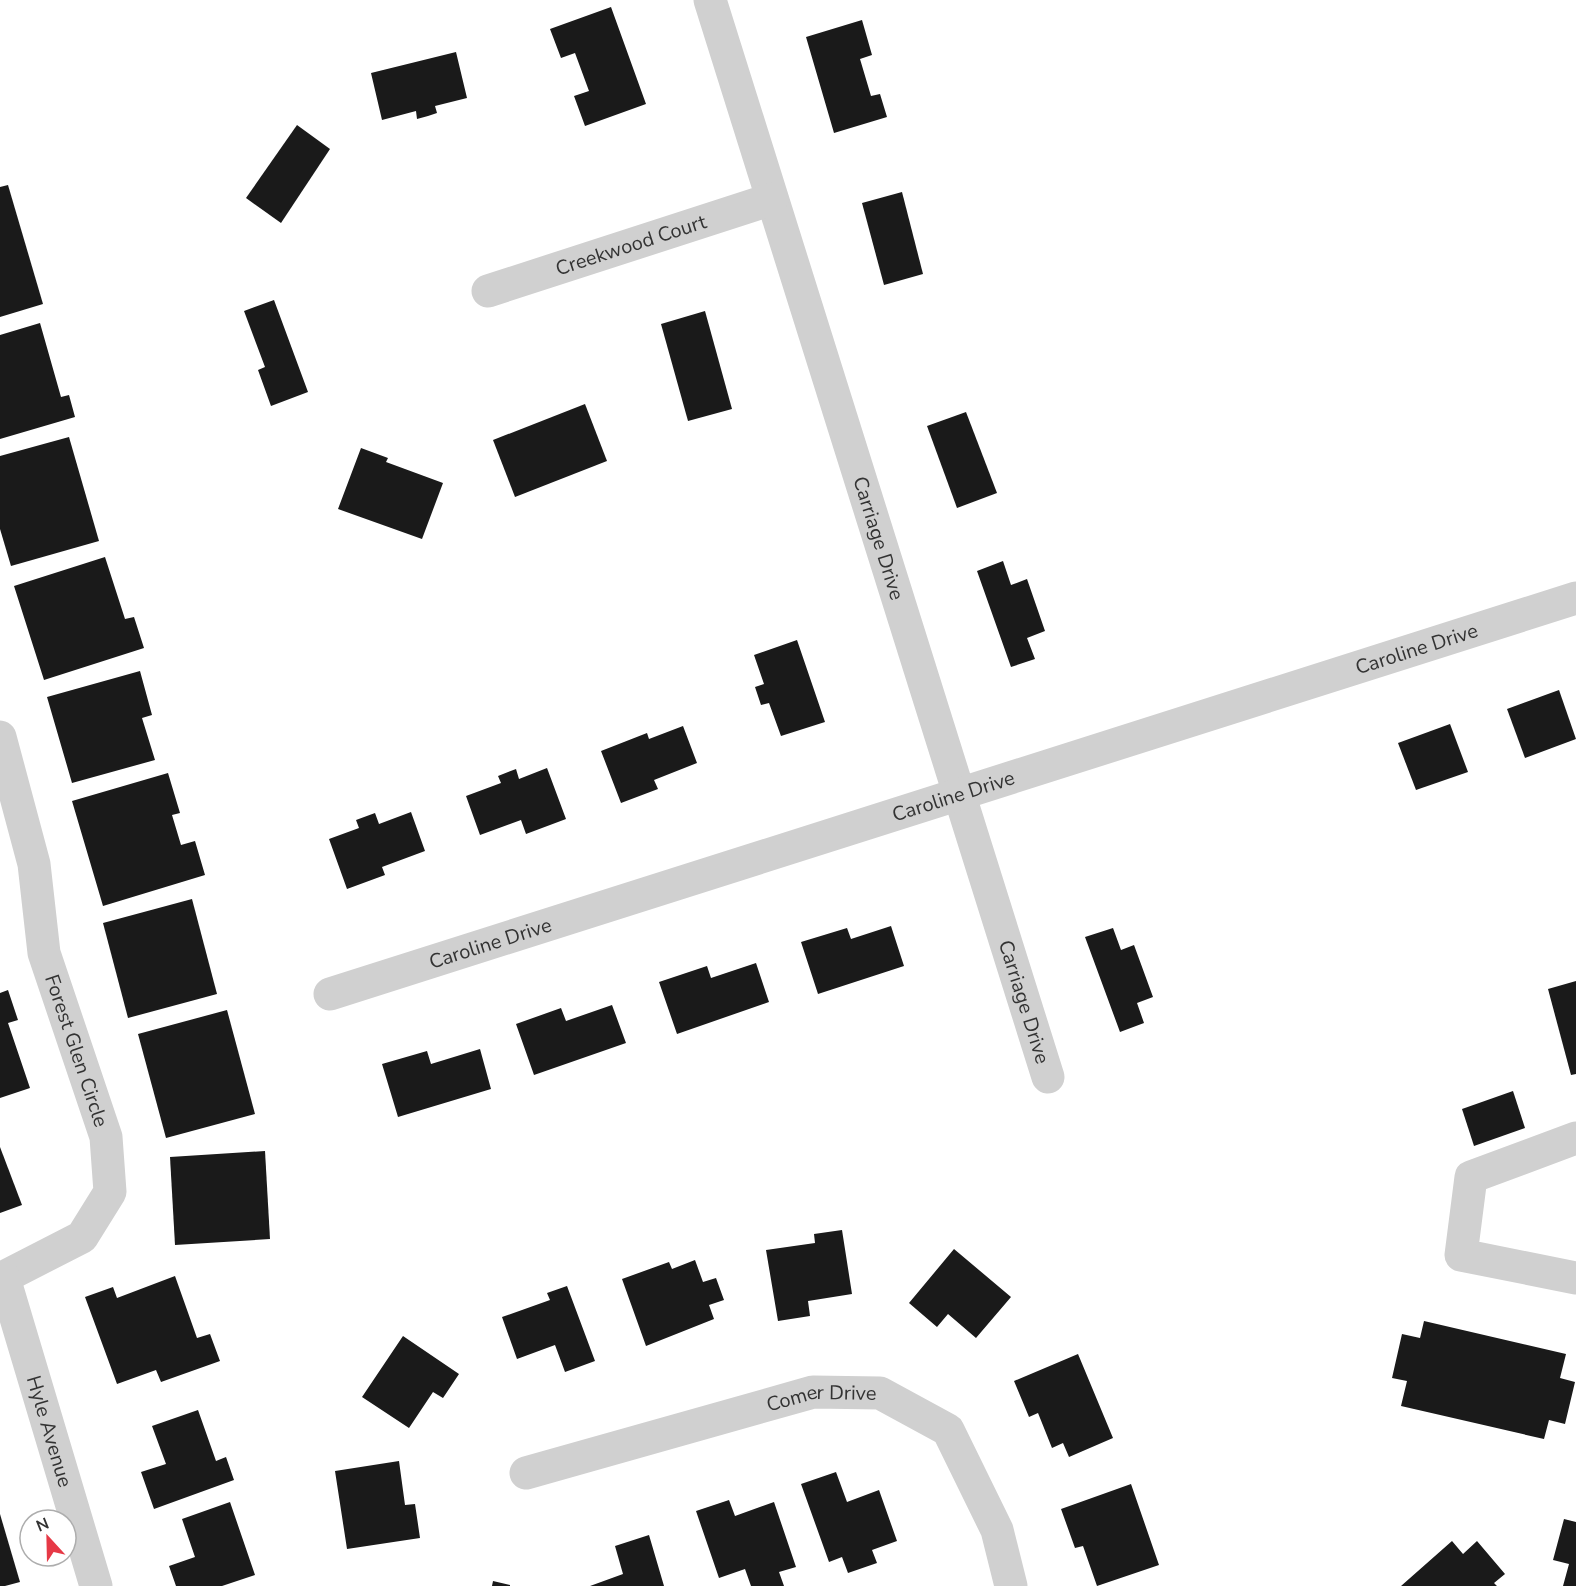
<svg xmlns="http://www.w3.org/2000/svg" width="1576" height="1586" viewBox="0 0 1576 1586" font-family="'Nunito Sans',sans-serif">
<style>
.building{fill:#1a1a1a}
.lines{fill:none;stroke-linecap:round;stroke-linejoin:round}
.street{stroke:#d0d0d0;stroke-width:33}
.labels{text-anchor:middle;stroke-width:6;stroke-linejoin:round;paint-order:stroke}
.street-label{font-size:20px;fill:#333;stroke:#fff}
</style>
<rect width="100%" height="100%" fill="#fff"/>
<g class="building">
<path d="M 611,7 L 646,104 L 585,126 L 574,96 L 589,91 L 575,53 L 561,58 L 550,29 Z"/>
<path d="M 862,20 L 872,55 L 860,59 L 871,96 L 880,94 L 887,117 L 834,133 L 806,37 Z"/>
<path d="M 456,52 L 467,98 L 435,106 L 437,113 L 428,116 L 417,119 L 416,111 L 382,120 L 371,73 Z"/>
<path d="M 297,125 L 330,149 L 281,223 L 246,198 Z"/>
<path d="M 8,185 L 43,304 L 0,317 L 0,187 Z"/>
<path d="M 902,192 L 923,274 L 884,285 L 862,203 Z"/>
<path d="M 274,300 L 308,392 L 271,406 L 258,370 L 265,367 L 244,311 Z"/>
<path d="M 705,311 L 732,409 L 688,421 L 661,324 Z"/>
<path d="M 40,323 L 61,397 L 69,395 L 75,417 L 0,439 L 0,335 Z"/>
<path d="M 585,404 L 607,461 L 515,497 L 493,440 Z"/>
<path d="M 966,412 L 997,493 L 957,508 L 927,426 Z"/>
<path d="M 69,437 L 99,541 L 11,566 L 0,529 L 0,456 Z"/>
<path d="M 361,448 L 388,458 L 386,462 L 443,483 L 422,539 L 338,509 Z"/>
<path d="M 105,557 L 125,619 L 134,617 L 144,648 L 44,680 L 14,586 Z"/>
<path d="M 1003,561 L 1011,585 L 1027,579 L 1045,631 L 1027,638 L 1035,659 L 1011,667 L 977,571 Z"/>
<path d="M 797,640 L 825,722 L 781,736 L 769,703 L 761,705 L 755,687 L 764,684 L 754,655 Z"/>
<path d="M 140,671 L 152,715 L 142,718 L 155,760 L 72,783 L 47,697 Z"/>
<path d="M 1559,690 L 1576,739 L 1525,758 L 1507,709 Z"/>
<path d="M 1450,724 L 1468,772 L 1416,790 L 1398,743 Z"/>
<path d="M 683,726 L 697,763 L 654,780 L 658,789 L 621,803 L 601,751 L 647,733 L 649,739 Z"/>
<path d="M 547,768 L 566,819 L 526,834 L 521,820 L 480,835 L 466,796 L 501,783 L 498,776 L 516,769 L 519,779 Z"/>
<path d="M 168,773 L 180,813 L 172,815 L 181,845 L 195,841 L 205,875 L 103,906 L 72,801 Z"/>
<path d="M 411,812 L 425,851 L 382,867 L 385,875 L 347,889 L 329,839 L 359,828 L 356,820 L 375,813 L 379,824 Z"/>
<path d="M 192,899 L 217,994 L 128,1018 L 103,923 Z"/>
<path d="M 891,926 L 904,966 L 818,994 L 801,942 L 847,928 L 851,939 Z"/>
<path d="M 1113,928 L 1121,950 L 1134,945 L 1153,997 L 1137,1003 L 1144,1023 L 1120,1032 L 1085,937 Z"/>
<path d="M 756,963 L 769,1002 L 677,1034 L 659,982 L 707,966 L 711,978 Z"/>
<path d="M 1576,981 L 1576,1074 L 1571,1075 L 1548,989 Z"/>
<path d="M 8,990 L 18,1020 L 8,1023 L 30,1088 L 0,1098 L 0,993 Z"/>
<path d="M 612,1005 L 626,1043 L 534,1075 L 516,1024 L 561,1008 L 566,1021 Z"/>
<path d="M 227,1010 L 255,1114 L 166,1138 L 138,1034 Z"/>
<path d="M 480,1049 L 491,1089 L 398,1117 L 382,1064 L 427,1051 L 431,1064 Z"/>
<path d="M 1513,1091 L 1525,1128 L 1474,1146 L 1462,1109 Z"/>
<path d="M 0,1147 L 22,1205 L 0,1213 Z"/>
<path d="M 265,1151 L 270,1239 L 175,1245 L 170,1157 Z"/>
<path d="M 842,1230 L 852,1294 L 808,1301 L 810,1316 L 778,1321 L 766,1250 L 815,1243 L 814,1234 Z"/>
<path d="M 954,1249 L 1011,1297 L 976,1338 L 948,1314 L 937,1327 L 909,1303 Z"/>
<path d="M 695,1260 L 703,1282 L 716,1278 L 724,1300 L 709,1305 L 714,1319 L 646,1346 L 622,1279 L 669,1262 L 672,1269 Z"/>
<path d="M 175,1276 L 197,1338 L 210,1334 L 220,1361 L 161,1382 L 156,1370 L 117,1384 L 85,1297 L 113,1287 L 117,1298 Z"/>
<path d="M 567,1286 L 595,1361 L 565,1372 L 555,1345 L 517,1359 L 502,1317 L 550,1300 L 547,1293 Z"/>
<path d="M 1424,1321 L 1566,1354 L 1560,1378 L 1575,1382 L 1565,1424 L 1549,1420 L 1544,1439 L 1401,1406 L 1407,1381 L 1392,1378 L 1402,1334 L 1420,1338 Z"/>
<path d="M 403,1336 L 459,1374 L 443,1398 L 433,1392 L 409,1428 L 362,1397 Z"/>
<path d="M 1078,1354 L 1113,1438 L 1069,1457 L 1063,1443 L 1052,1448 L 1038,1413 L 1029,1417 L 1014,1381 Z"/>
<path d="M 198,1410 L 216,1461 L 226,1457 L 234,1480 L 154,1509 L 141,1472 L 166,1464 L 152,1426 Z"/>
<path d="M 399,1461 L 405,1505 L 415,1504 L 420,1538 L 347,1549 L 335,1471 Z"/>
<path d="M 836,1472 L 847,1502 L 879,1490 L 897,1541 L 872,1550 L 877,1563 L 848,1573 L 842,1557 L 829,1562 L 801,1484 Z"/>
<path d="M 1131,1484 L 1159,1565 L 1097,1586 L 1083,1546 L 1075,1548 L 1061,1509 Z"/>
<path d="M 729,1500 L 735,1516 L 774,1502 L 796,1567 L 779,1572 L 784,1586 L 751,1586 L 745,1569 L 719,1578 L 696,1511 Z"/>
<path d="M 230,1502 L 255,1575 L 222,1586 L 176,1586 L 169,1566 L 195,1557 L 182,1519 Z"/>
<path d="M 0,1514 L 20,1582 L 5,1586 L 0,1586 Z"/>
<path d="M 1564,1519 L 1576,1522 L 1576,1586 L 1563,1586 L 1569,1564 L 1553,1560 Z"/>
<path d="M 649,1535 L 664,1586 L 590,1586 L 623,1574 L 615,1546 Z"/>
<path d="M 1452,1541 L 1463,1554 L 1477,1541 L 1505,1574 L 1494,1583 L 1497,1586 L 1401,1586 Z"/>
<path d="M 493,1581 L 510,1585 L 510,1586 L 492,1586 Z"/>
</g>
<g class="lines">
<g class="street">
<path id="s1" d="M 710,0 L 1048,1077"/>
<path id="s2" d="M 488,291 L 772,199"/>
<path id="s3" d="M 0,737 L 34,864 L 44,953 L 106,1137 L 110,1192 L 82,1237 L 0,1279"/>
<path id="s4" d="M 330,994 L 1576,598"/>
<path d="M 1576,1138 L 1471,1177 L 1461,1255 L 1576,1278"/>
<path id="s5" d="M 4,1278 L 96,1586"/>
<path id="s6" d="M 526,1473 L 813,1392 L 880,1393 L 948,1430 L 997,1530 L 1011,1586"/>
</g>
</g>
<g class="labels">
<g class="street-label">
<text dy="7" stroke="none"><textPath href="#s2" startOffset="150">Creekwood Court</textPath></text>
<text dy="7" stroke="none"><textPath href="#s1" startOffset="564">Carriage Drive</textPath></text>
<text dy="7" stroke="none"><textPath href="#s4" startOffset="1140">Caroline Drive</textPath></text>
<text dy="7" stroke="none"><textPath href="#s4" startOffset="654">Caroline Drive</textPath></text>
<text dy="7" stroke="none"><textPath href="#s4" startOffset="168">Caroline Drive</textPath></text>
<text dy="7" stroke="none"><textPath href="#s1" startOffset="1050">Carriage Drive</textPath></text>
<text dy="7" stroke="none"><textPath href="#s3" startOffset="324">Forest Glen Circle</textPath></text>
<text dy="7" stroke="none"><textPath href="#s6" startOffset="306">Comer Drive</textPath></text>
<text dy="7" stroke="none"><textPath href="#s5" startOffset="160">Hyle Avenue</textPath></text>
</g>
</g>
<g transform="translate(48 1538) rotate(338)"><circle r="28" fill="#ffffff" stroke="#adadad" stroke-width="1.5"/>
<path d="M0-4.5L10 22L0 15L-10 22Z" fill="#e63946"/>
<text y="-9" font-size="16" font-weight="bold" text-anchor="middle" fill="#333333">N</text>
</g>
</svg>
